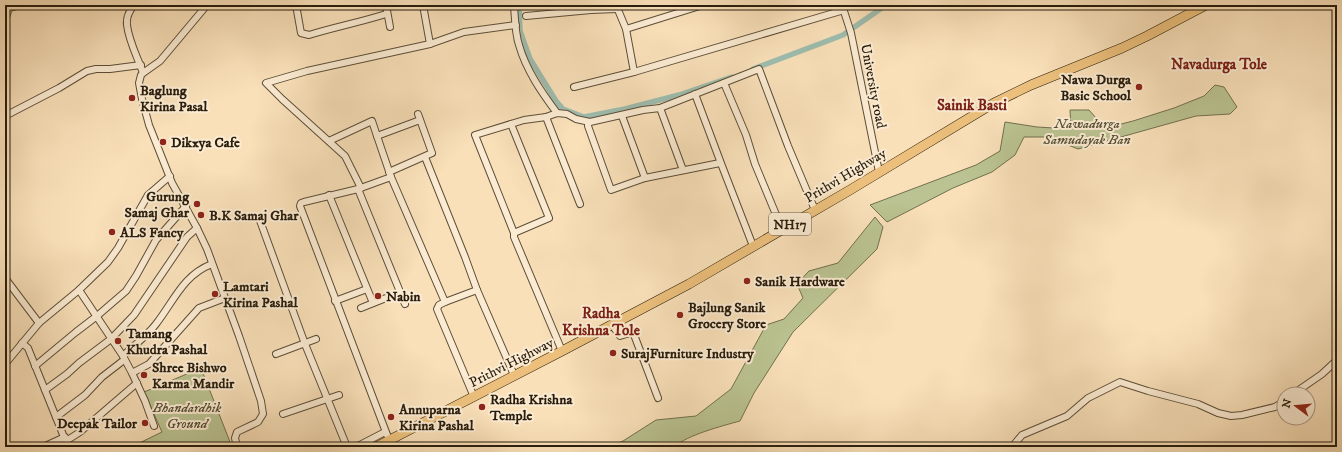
<svg xmlns="http://www.w3.org/2000/svg" width="1342" height="452" viewBox="0 0 1342 452" font-family="'IM FELL DW Pica',serif">
<style>
.green{fill:#bac391;stroke:#71704f}
.lines{fill:none;stroke-linecap:round;stroke-linejoin:round}
.canal{stroke:#9ebdae;stroke-width:5.5}
.minor-casing{stroke:#5c4e38;stroke-width:8}
.highway-casing{stroke:#281d0d;stroke-width:10}
.minor{stroke:#fbebd2;stroke-width:6}
.highway{stroke:#ecc07c;stroke-width:9}
.poi-dot{fill:#8f2418;stroke:#fbebd2;stroke-width:1.5}
.labels{text-anchor:middle;stroke-width:4;stroke-linejoin:round;paint-order:stroke}
.shield{fill:#fbebd2;stroke:#675b48;stroke-width:1}
.shield-label{font-size:13px;font-weight:bold;fill:#281d0d}
.poi-label{font-size:14px;font-weight:bold;fill:#281d0d;stroke:#fbebd2;text-anchor:start}
.street-label{font-size:14px;fill:#281d0d;stroke:#fbebd2}
.park-label{font-size:14px;font-style:italic;fill:#544f35;stroke:#fbebd2}
.neighbourhood-label{font-size:15px;font-weight:bold;fill:#7a1f14;stroke:#fbebd2}
</style>
<rect width="100%" height="100%" fill="#f9e0b9"/>
<filter id="stains"><feTurbulence type="fractalNoise" baseFrequency=".005" numOctaves="4"/><feColorMatrix values="0 0 0 0 .2 0 0 0 0 .09 0 0 0 0 .02 0 0 0 .5 -.17"/></filter>
<radialGradient id="worn" r=".72"><stop offset=".6" stop-color="#630" stop-opacity="0"/><stop offset="1" stop-color="#630" stop-opacity=".3"/></radialGradient>
<g class="green">
<path d="M 5,5 L 33,5 L 12,11 L 5,30 Z"/>
<path d="M 1215,85 L 1224,87 L 1237,107 L 1230,114 L 1196,116 L 1078,149 L 1048,137 L 1024,137 L 1015,155 L 992,172 L 953,188 L 887,222 L 870,205 L 976,165 L 1000,151 L 1005,122 L 1037,127 L 1071,129 L 1070,110 L 1089,110 L 1105,128 L 1133,121 L 1174,108 L 1204,96 Z"/>
<path d="M 875,217 L 883,227 L 877,249 L 793,332 L 754,393 L 740,421 C 722,426 687,435 674,447 L 609,447 L 623,441 L 656,420 L 696,416 L 731,389 L 766,325 L 784,319 L 803,298 L 797,284 L 809,271 L 838,263 Z"/>
<path d="M 201,368 L 232,447 L 131,447 L 162,432 L 144,392 Z"/>
</g>
<g class="lines">
<g class="canal">
<path d="M 519,5 L 520,31 L 530,59 L 556,101 L 563,109 L 584,117 L 625,109 L 679,95 L 732,77"/>
<path d="M 753,69 L 843,35 L 886,5"/>
</g>
<g class="minor-casing">
<g id="minor">
<path d="M 134,5 C 130,10 126,18 127,25 C 129,42 138,58 143,73 L 160,61 L 207,5"/>
<path d="M 296,5 L 301,33 L 309,35 C 335,27 361,22 386,14"/>
<path d="M 386,5 L 390,27"/>
<path d="M 423,5 L 430,44"/>
<path d="M 514,5 C 515,18 515,33 519,45 C 526,70 542,93 557,113"/>
<path d="M 616,5 L 626,29 L 634,72"/>
<path d="M 842,5 L 851,33 L 879,172"/>
<path d="M 526,16 L 591,10 L 617,9"/>
<path d="M 626,29 L 703,5"/>
<path d="M 143,73 L 141,75 L 139,83 L 142,99 L 149,125 L 172,183 L 197,228 L 207,249 L 239,336 L 261,401 L 263,414 L 258,422 L 237,432 L 235,438 L 237,447"/>
<path d="M 724,83 L 746,135 L 755,164 L 782,229"/>
<path d="M 574,87 L 634,72 L 844,10"/>
<path d="M 695,94 L 722,166 L 753,246"/>
<path d="M 660,108 L 683,170"/>
<path d="M 5,116 L 59,88 L 87,71 L 96,69 L 110,69 L 141,65"/>
<path d="M 622,116 L 645,178"/>
<path d="M 546,117 L 580,204"/>
<path d="M 590,122 L 643,110 L 660,108 L 759,69 L 788,146 L 815,210"/>
<path d="M 511,124 L 549,218 L 514,233"/>
<path d="M 377,136 L 420,120"/>
<path d="M 329,141 L 372,121 L 377,136 L 391,177"/>
<path d="M 389,172 L 432,153 L 418,114"/>
<path d="M 361,188 L 345,156 L 282,99 L 266,83 L 307,71 L 430,44 L 464,32 L 516,25"/>
<path d="M 358,189 L 405,304"/>
<path d="M 329,195 L 373,303"/>
<path d="M 259,218 L 305,344 L 347,447"/>
<path d="M 5,278 L 39,323"/>
<path d="M 79,290 L 123,356 L 132,373 L 145,401 L 154,426"/>
<path d="M 477,290 L 514,375"/>
<path d="M 335,301 L 367,289"/>
<path d="M 445,302 L 439,305 L 437,309 L 474,397"/>
<path d="M 361,308 L 386,298"/>
<path d="M 612,325 L 620,336 L 633,332 L 658,398"/>
<path d="M 22,343 L 28,348 L 68,447"/>
<path d="M 562,351 L 514,237 L 514,233 L 475,135 L 524,120 L 546,117 L 557,113 L 567,114 L 576,119 L 590,122 L 588,124 L 588,126 L 611,190 L 645,178 L 720,163"/>
<path d="M 276,354 L 316,339"/>
<path d="M 123,356 C 133,346 147,336 156,324 C 174,301 183,275 212,264"/>
<path d="M 5,364 L 39,323 L 79,290 L 108,262 L 118,248 L 148,195 L 170,176"/>
<path d="M 35,366 L 76,332 L 97,316 L 126,291 L 136,276 L 156,240 L 186,206"/>
<path d="M 132,373 L 149,364 L 199,308 L 225,298"/>
<path d="M 45,390 L 67,374 L 79,363 L 111,339 L 134,315 L 187,237 L 197,228"/>
<path d="M 1293,394 L 1322,374 L 1337,360"/>
<path d="M 283,414 L 339,395"/>
<path d="M 56,417 L 85,395 L 102,377 L 124,360"/>
<path d="M 389,440 L 300,206 L 301,203 L 304,202 L 358,189 L 391,177 L 445,302 L 477,290 L 465,257 L 425,157"/>
<path d="M 66,441 L 80,432 L 137,383"/>
<path d="M 43,447 L 65,437"/>
<path d="M 356,447 L 385,432"/>
<path d="M 1012,447 L 1022,435 L 1067,416 L 1088,398 L 1120,382 L 1148,391 L 1198,404 L 1218,413 L 1231,416 L 1242,415 L 1275,407 L 1284,401"/>
</g>
</g>
<g class="highway-casing">
<path id="highway" d="M 376,447 L 562,351 L 689,284 L 850,190 L 994,103 L 1031,85 L 1122,48 L 1147,36 L 1206,5"/>
</g>
<use href="#minor" class="minor"/>
<use href="#highway" class="highway"/>
</g>
<g class="poi-dot">
<circle cx="1139" cy="87" r="4"/>
<circle cx="132" cy="98" r="4"/>
<circle cx="163" cy="142" r="4"/>
<circle cx="197" cy="204" r="4"/>
<circle cx="201" cy="215" r="4"/>
<circle cx="112" cy="232" r="4"/>
<circle cx="747" cy="281" r="4"/>
<circle cx="215" cy="294" r="4"/>
<circle cx="378" cy="296" r="4"/>
<circle cx="680" cy="315" r="4"/>
<circle cx="118" cy="341" r="4"/>
<circle cx="613" cy="353" r="4"/>
<circle cx="144" cy="375" r="4"/>
<circle cx="482" cy="407" r="4"/>
<circle cx="391" cy="417" r="4"/>
<circle cx="145" cy="423" r="4"/>
</g>
<g class="labels">
<rect class="shield" x="769" y="213" width="42" height="22" rx="3"/>
<g class="shield-label">
<text x="790" y="229">NH17</text>
</g>
<g class="poi-label">
<text x="1131" y="84" text-anchor="end">Nawa Durga<tspan x="1131" dy="16">Basic School</tspan></text>
<text x="140" y="95">Baglung<tspan x="140" dy="16">Kirina Pasal</tspan></text>
<text x="171" y="147">Dikxya Cafe</text>
<text x="189" y="201" text-anchor="end">Gurung<tspan x="189" dy="16">Samaj Ghar</tspan></text>
<text x="209" y="220">B.K Samaj Ghar</text>
<text x="120" y="237">ALS Fancy</text>
<text x="755" y="286">Sanik Hardware</text>
<text x="223" y="291">Lamtari<tspan x="223" dy="16">Kirina Pashal</tspan></text>
<text x="386" y="301">Nabin</text>
<text x="688" y="312">Bajlung Sanik<tspan x="688" dy="16">Grocery Store</tspan></text>
<text x="126" y="338">Tamang<tspan x="126" dy="16">Khudra Pashal</tspan></text>
<text x="621" y="358">SurajFurniture Industry</text>
<text x="152" y="372">Shree Bishwo<tspan x="152" dy="16">Karma Mandir</tspan></text>
<text x="490" y="404">Radha Krishna<tspan x="490" dy="16">Temple</tspan></text>
<text x="399" y="414">Annuparna<tspan x="399" dy="16">Kirina Pashal</tspan></text>
<text x="137" y="428" text-anchor="end">Deepak Tailor</text>
</g>
<g class="street-label">
<text transform="translate(874 86) rotate(79)" y="5">University road</text>
<text transform="translate(845 175) rotate(-31)" y="5">Prithvi Highway</text>
<text transform="translate(511 362) rotate(-27)" y="5">Prithvi Highway</text>
</g>
<g class="park-label">
<text x="1087" y="128">Nawadurga<tspan x="1087" dy="16">Samudayak Ban</tspan></text>
<text x="187" y="412">Bhandardhik<tspan x="187" dy="16">Ground</tspan></text>
</g>
<g class="neighbourhood-label">
<text x="1219" y="69">Navadurga Tole</text>
<text x="972" y="110">Sainik Basti</text>
<text x="601" y="318">Radha<tspan x="601" dy="17">Krishna Tole</tspan></text>
</g>
</g>
<rect width="1342" height="452" fill="none" stroke="#f9e0b9" stroke-width="20"/>
<rect x="6" y="6" width="1330" height="440" fill="none" stroke="#281d0d" stroke-width="2"/>
<rect x="10" y="10" width="1322" height="432" fill="none" stroke="#281d0d"/>
<g transform="translate(1296 406) rotate(286)"><circle r="19" fill="#fbebd2" stroke="#a79983"/>
<path d="M0-3L7 15L0 10L-7 15Z" fill="#8f2418"/>
<text y="-6" font-size="11" font-weight="bold" text-anchor="middle" fill="#281d0d">N</text>
</g>
<rect width="100%" height="100%" filter="url(#stains)"/>
<rect width="100%" height="100%" fill="url(#worn)"/>
</svg>
